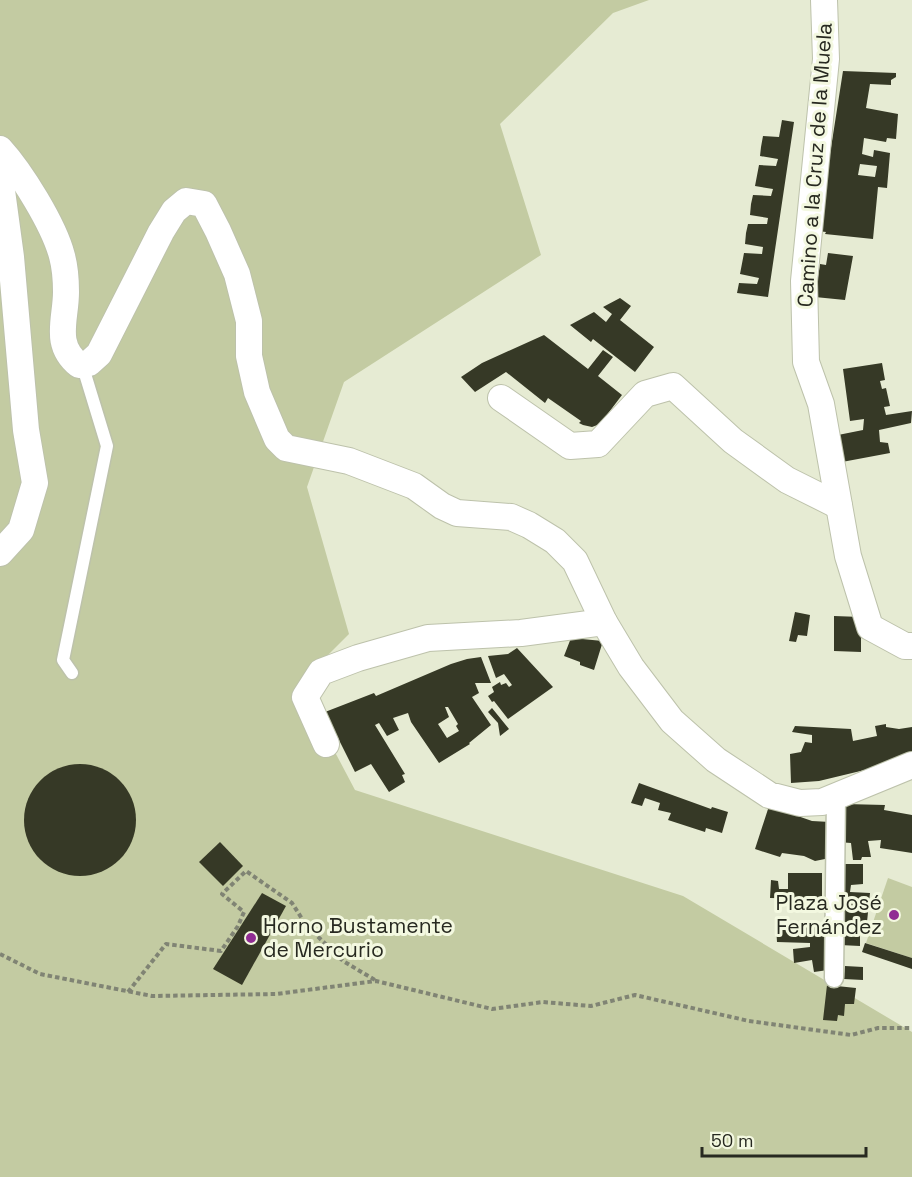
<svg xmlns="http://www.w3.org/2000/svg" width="912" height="1177" viewBox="0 0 912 1177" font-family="'Space Grotesk',sans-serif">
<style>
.green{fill:#c3cba2}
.building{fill:#363926;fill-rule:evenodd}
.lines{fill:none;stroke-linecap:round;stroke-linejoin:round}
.service-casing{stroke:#bdc2ab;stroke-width:15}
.pedestrian-casing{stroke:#bdc2ab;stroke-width:21}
.minor-casing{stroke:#bdc2ab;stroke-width:28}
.path{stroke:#808474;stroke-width:4;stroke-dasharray:4.5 3;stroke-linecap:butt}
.service{stroke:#fff;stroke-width:12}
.pedestrian{stroke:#fff;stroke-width:18}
.minor{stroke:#fff;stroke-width:26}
.poi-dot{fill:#902c93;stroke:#f3f8e0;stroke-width:2}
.labels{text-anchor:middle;stroke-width:6;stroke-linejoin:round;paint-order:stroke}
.street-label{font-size:21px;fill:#272920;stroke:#f3f8e0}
.poi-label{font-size:21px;fill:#272920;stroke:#f3f8e0;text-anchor:end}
</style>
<rect width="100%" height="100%" fill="#e6ebd3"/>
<g class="green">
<path d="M 0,0 L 649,0 L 613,13 L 500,124 L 541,255 L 344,382 L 307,487 L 349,634 L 299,684 L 355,790 L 683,896 L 912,1032 L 912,1177 L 0,1177 Z"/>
<path d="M 888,878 L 912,887 L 912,958 L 866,943 Z"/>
</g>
<g class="building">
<path d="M 843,71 L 896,73 L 896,77 L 891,80 L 891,85 L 870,84 L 866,108 L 898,114 L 896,139 L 887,138 L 886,142 L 864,138 L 862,154 L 873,157 L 874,150 L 890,153 L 887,188 L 878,187 L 873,239 L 825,234 L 826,232 L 818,231 ZM 860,164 L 877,166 L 875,177 L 858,175 Z"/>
<path d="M 782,120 L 794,122 L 768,297 L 737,293 L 739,283 L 757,284 L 759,278 L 740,274 L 744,253 L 762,254 L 763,247 L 745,244 L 746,233 L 748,224 L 767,224 L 768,218 L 750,215 L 751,204 L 753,195 L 771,196 L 773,189 L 755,186 L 759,165 L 776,166 L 778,159 L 760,156 L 761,147 L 763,136 L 779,137 Z"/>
<path d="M 828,253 L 853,256 L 845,300 L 815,297 L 820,264 L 826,265 Z"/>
<path d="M 620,298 L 631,306 L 620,320 L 654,347 L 635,372 L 593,339 L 591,342 L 570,325 L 594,312 L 606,322 L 612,314 L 603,307 Z"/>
<path d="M 544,335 L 588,369 L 603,350 L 613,357 L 598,376 L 622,395 L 600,424 L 592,427 L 583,425 L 579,423 L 581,421 L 548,398 L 545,403 L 506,372 L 475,392 L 461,377 L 482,363 Z"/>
<path d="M 882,363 L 885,380 L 880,381 L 882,389 L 886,388 L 890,406 L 884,407 L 886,415 L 912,411 L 911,423 L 879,430 L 880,442 L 888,443 L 890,453 L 842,462 L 838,435 L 863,430 L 864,419 L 850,421 L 843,369 Z"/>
<path d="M 795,612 L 810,615 L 807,636 L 798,635 L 796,642 L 789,641 Z"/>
<path d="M 834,616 L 861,617 L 861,652 L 834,651 Z"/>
<path d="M 571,638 L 603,641 L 594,670 L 580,665 L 580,662 L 564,656 Z"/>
<path d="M 517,648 L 553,687 L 508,719 L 494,701 L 492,702 L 488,696 L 494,692 L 492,687 L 500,682 L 501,685 L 506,683 L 509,687 L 512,685 L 504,674 L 496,678 L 488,656 L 508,654 Z"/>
<path d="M 481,657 L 491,683 L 475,683 L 479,693 L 472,697 L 491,725 L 469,743 L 470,744 L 439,763 L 411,722 L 408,713 L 393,718 L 399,730 L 387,736 L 379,723 L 375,725 L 405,774 L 402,775 L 405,782 L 389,792 L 371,764 L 355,772 L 325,712 L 374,693 L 376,696 L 451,664 L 467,659 ZM 445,707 L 448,707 L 458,724 L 456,726 L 459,731 L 447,738 L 438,724 L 449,717 Z"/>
<path d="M 492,708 L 509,729 L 500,736 L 498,723 L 488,712 Z"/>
<path d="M 886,724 L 886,727 L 899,729 L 912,727 L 912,755 L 873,768 L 819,781 L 791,783 L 790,754 L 801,752 L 805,742 L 812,743 L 812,735 L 792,732 L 795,726 L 851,729 L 853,741 L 877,736 L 875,726 Z"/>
<circle cx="80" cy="820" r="56"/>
<path d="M 639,783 L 711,809 L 712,807 L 728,812 L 722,833 L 706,828 L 705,832 L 668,820 L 671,813 L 658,810 L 660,803 L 645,798 L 642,806 L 631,803 Z"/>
<path d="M 845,804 L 885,805 L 884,810 L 912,815 L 912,853 L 880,848 L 881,840 L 868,841 L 871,857 L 862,857 L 861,860 L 853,860 L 851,843 L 838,842 Z"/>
<path d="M 769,806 L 812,821 L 830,822 L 825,859 L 815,861 L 804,856 L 782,853 L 780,857 L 755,849 Z"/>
<path d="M 220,842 L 243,866 L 223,886 L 199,862 Z"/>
<path d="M 837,864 L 863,864 L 863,884 L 851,885 L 850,892 L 870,893 L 867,922 L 836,922 Z"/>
<path d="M 788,873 L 822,873 L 822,899 L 770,898 L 771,880 L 778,881 L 779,889 L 788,889 Z"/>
<path d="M 262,893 L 286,906 L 242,985 L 213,969 Z"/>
<path d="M 823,924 L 828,970 L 814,972 L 812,960 L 794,963 L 793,949 L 810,947 L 810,943 L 777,942 L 776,926 Z"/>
<path d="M 840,933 L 860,934 L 860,946 L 840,945 Z"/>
<path d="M 865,943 L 912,958 L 912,969 L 862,952 Z"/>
<path d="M 845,966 L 863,967 L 863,980 L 844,979 Z"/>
<path d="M 827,985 L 856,988 L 854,1004 L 845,1004 L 844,1016 L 838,1015 L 837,1021 L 823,1020 Z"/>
</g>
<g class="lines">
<g class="service-casing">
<path id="service" d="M 72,673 L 63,660 L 107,446 L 82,364"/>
</g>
<g class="pedestrian-casing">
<path id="pedestrian" d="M 834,978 L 836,795"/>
</g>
<g class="minor-casing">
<g id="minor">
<path d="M 824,0 L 826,59 L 804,281 L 806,362 L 821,404 L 848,556 L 870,627 L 905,646 L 912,646"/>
<path d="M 0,149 C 21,172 54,225 62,256 C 65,267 66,281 66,292 C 66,320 53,344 79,365 L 89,363 L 99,354 L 161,232 L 174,211 L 186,201 L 204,204 L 218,231 L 237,274 L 249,321 L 249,356 L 257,392 L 277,439 L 286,448 L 349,461 L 414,486 L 442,506 L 457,513 L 511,517 L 529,525 L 555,541 L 575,561 L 604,622 L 631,667 L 672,721 L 716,760 L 769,795 L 800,803 L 822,802 L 912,765"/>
<path d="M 0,176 L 11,257 L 26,430 L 35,483 L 21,530 L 0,553"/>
<path d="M 501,398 L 570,446 L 598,444 L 645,394 L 673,386 L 733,441 L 787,480 L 839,506"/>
<path d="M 326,744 L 305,697 L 321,672 L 358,658 L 428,638 L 521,633 L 604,622"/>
</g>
</g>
<g class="path">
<path d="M 0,954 L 40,974 L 152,996 L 276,994 L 376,981 L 492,1009 L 543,1002 L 591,1006 L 635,995 L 749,1021 L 851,1035 L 878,1028 L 912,1028"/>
<path d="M 128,992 L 166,944 L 221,951 L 238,926 L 244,912 L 222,894 L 246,871 L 292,903 L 306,925 L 343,961 L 375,980"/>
</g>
<use href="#service" class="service"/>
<use href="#pedestrian" class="pedestrian"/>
<use href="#minor" class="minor"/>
</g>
<g class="poi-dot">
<circle cx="894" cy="915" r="6"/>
<circle cx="251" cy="938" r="6"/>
</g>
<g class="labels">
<g class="street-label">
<text transform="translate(815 165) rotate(-86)" y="7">Camino a la Cruz de la Muela</text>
</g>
<g class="poi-label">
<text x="882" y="910">Plaza José<tspan x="882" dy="24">Fernández</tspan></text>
<text x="263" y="933" text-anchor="start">Horno Bustamente<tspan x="263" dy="24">de Mercurio</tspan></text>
</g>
</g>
<path d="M702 1147v9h164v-9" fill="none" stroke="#272920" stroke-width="3"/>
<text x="711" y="1147" font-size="18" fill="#272920" stroke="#f3f8e0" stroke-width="4.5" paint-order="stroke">50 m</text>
</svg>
